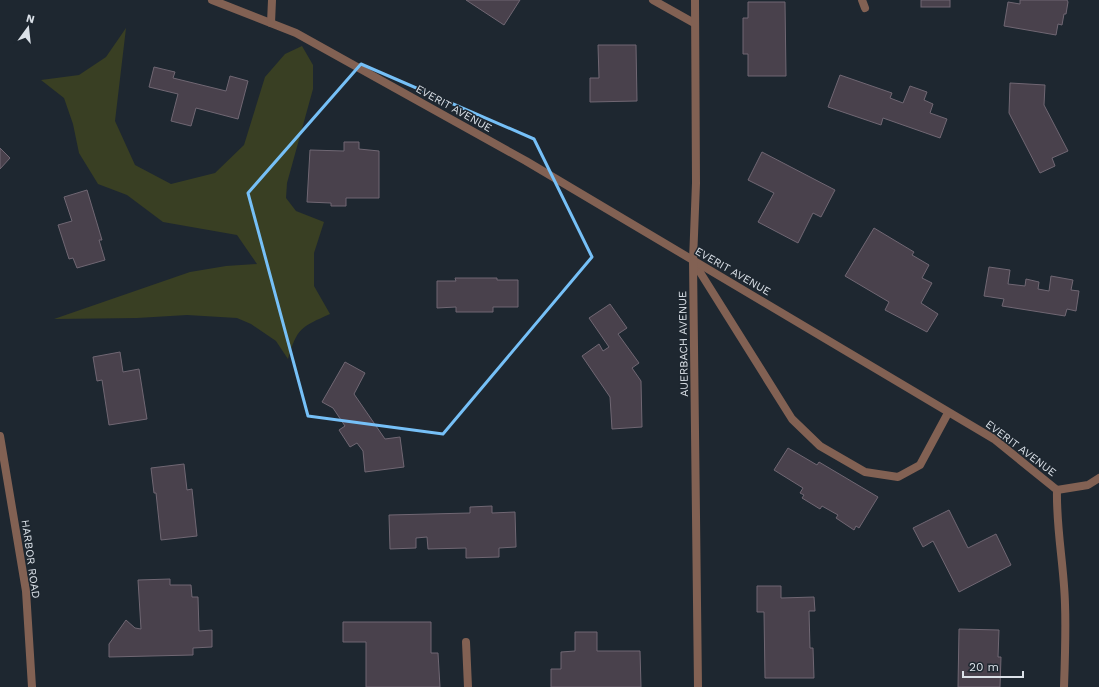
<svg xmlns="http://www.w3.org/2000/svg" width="1099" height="687" viewBox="0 0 1099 687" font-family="'Work Sans',sans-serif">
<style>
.green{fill:#393f23}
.building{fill:#49414c;stroke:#706773}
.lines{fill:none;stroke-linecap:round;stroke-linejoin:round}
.lane{stroke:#826153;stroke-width:8}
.street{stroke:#826153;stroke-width:8}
.marked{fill:none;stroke:#76c0f7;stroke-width:3;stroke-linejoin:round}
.labels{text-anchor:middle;stroke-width:3;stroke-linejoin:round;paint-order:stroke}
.street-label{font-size:11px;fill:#dbe1e8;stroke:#1e2730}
</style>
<rect width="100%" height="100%" fill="#1e2730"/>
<path class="green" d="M 126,28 L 115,121 L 135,165 L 171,184 L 215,173 L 244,145 L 265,77 L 285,54 L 302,46 L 313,65 L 313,89 L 287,183 L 286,198 L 296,211 L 324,222 L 314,253 L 314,286 L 330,314 C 301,327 297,328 288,359 L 276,341 L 251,324 L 237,318 L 187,315 L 137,318 L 54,319 L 190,272 L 226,266 L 257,264 L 237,235 L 163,222 L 127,195 L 98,184 L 79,153 L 73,124 L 64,98 L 41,80 L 79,75 L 106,57 Z"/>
<g class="building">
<path d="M 466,0 L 520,0 L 504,25 Z"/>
<rect x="921" y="0" width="29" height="7"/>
<path d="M 1020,0 L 1067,0 L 1068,2 L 1066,14 L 1064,14 L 1062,25 L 1058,24 L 1056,35 L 1004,26 L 1008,2 L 1020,4 Z"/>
<path d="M 748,2 L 785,2 L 786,76 L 748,76 L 748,54 L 743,54 L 743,18 L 748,18 Z"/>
<path d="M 598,45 L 636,45 L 637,101 L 590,102 L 590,78 L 599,78 Z"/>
<path d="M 154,67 L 175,72 L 173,78 L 226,91 L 230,76 L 248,81 L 238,119 L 196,108 L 191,126 L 171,121 L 178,94 L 149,87 Z"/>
<path d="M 840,75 L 892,93 L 890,98 L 903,103 L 910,86 L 927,92 L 924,100 L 933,104 L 930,113 L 947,119 L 940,138 L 883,118 L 881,125 L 828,107 Z"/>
<path d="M 1010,83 L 1045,85 L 1044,105 L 1068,151 L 1052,158 L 1055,166 L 1040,173 L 1009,113 Z"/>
<path d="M 344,142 L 359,142 L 359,149 L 379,151 L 379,198 L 346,198 L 346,206 L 331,206 L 331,203 L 307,202 L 310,150 L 344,151 Z"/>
<path d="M 0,148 L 10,158 L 0,169 Z"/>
<path d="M 762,152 L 835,190 L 821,217 L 813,213 L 798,243 L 758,222 L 774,193 L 748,180 Z"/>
<path d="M 87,190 L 102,240 L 99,240 L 105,260 L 77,268 L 73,258 L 69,259 L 58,225 L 72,221 L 64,197 Z"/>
<path d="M 874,228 L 914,252 L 912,255 L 929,265 L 922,278 L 932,283 L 921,303 L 938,314 L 927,332 L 885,310 L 889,302 L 845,276 Z"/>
<path d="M 989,267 L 1010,270 L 1008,284 L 1025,286 L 1026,279 L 1039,282 L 1038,289 L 1049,291 L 1051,276 L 1073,280 L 1071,290 L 1079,291 L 1076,311 L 1067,309 L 1065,316 L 1002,306 L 1004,299 L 984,296 Z"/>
<path d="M 455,278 L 497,278 L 497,280 L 518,280 L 518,307 L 493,307 L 493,312 L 456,312 L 456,307 L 437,308 L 437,281 L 456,281 Z"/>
<path d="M 610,304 L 627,328 L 618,334 L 639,363 L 632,368 L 641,381 L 642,427 L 612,429 L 610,397 L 582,356 L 599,344 L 603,351 L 609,347 L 589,318 Z"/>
<path d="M 120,352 L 123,372 L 139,369 L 147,419 L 109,425 L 102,380 L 97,381 L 93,357 Z"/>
<path d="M 345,362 L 365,373 L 354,394 L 385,439 L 400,437 L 404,467 L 365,472 L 363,451 L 357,443 L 350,447 L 339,430 L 345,426 L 333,408 L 322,402 Z"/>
<path d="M 788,448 L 817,465 L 819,462 L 878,497 L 859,528 L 856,526 L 854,530 L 836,518 L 838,515 L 822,506 L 820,509 L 802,498 L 804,495 L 800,493 L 803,488 L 774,470 Z"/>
<path d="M 184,464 L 187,490 L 192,489 L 197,536 L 161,540 L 156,493 L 154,493 L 151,468 Z"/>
<path d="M 492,506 L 492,513 L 515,512 L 516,547 L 499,548 L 499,557 L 466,558 L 466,548 L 428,549 L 427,537 L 416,538 L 416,548 L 390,549 L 389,515 L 470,513 L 470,507 Z"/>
<path d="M 949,510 L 968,548 L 996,534 L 1011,565 L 959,592 L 933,541 L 923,547 L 913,528 Z"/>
<path d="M 170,579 L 170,585 L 191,585 L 192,597 L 198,597 L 199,631 L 212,630 L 212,647 L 193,648 L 193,655 L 109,657 L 109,644 L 126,620 L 135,628 L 141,629 L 138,580 Z"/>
<path d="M 757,586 L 781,586 L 781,598 L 814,597 L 815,611 L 809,611 L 810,648 L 813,648 L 814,678 L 765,678 L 764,612 L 757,612 Z"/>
<path d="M 343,622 L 431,622 L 431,653 L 438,653 L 440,687 L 366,687 L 366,642 L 343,642 Z"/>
<path d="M 959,629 L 999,630 L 998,657 L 1001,657 L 1000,687 L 958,687 Z"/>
<path d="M 575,632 L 597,632 L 597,651 L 640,651 L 641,687 L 551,687 L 551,669 L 561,669 L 561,652 L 575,651 Z"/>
</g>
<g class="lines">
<g class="lane">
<path d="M 693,261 L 792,419 L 820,446 L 865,472 L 898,477 L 920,465 L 948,413"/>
<path d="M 466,642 L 468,687"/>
</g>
<g class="street">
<path d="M 212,0 L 296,33 L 526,161 L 994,439 L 1057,490 C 1056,528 1064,565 1065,604 C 1066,631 1065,659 1064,687"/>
<path d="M 653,0 L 694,23"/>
<path d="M 695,0 L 696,183 L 693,261 L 698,687"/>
<path d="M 862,0 L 865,8"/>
<path d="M 271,23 L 272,0"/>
<path d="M 0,436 L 26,591 L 32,687"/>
<path d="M 1057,490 L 1088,485 L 1099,478"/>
</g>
</g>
<path class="marked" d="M 361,64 L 534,139 L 592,257 L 443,434 L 308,416 L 248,193 Z"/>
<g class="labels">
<g class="street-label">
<text transform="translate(454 108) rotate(29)" y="4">EVERIT AVENUE</text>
<text transform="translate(733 271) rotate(30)" y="4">EVERIT AVENUE</text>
<text transform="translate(683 344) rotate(-91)" y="4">AUERBACH AVENUE</text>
<text transform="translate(1021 448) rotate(37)" y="4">EVERIT AVENUE</text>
<text transform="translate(31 559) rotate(82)" y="4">HARBOR ROAD</text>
</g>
</g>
<g transform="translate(28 28) rotate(15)" stroke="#1e2730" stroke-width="3" paint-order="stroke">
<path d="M0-3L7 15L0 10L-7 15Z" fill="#dbe1e8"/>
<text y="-6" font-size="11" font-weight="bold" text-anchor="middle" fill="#dbe1e8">N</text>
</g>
<path d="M963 671v6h60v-6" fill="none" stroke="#dbe1e8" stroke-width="2"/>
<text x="969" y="671" font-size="12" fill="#dbe1e8" stroke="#1e2730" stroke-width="3" paint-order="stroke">20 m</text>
</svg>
